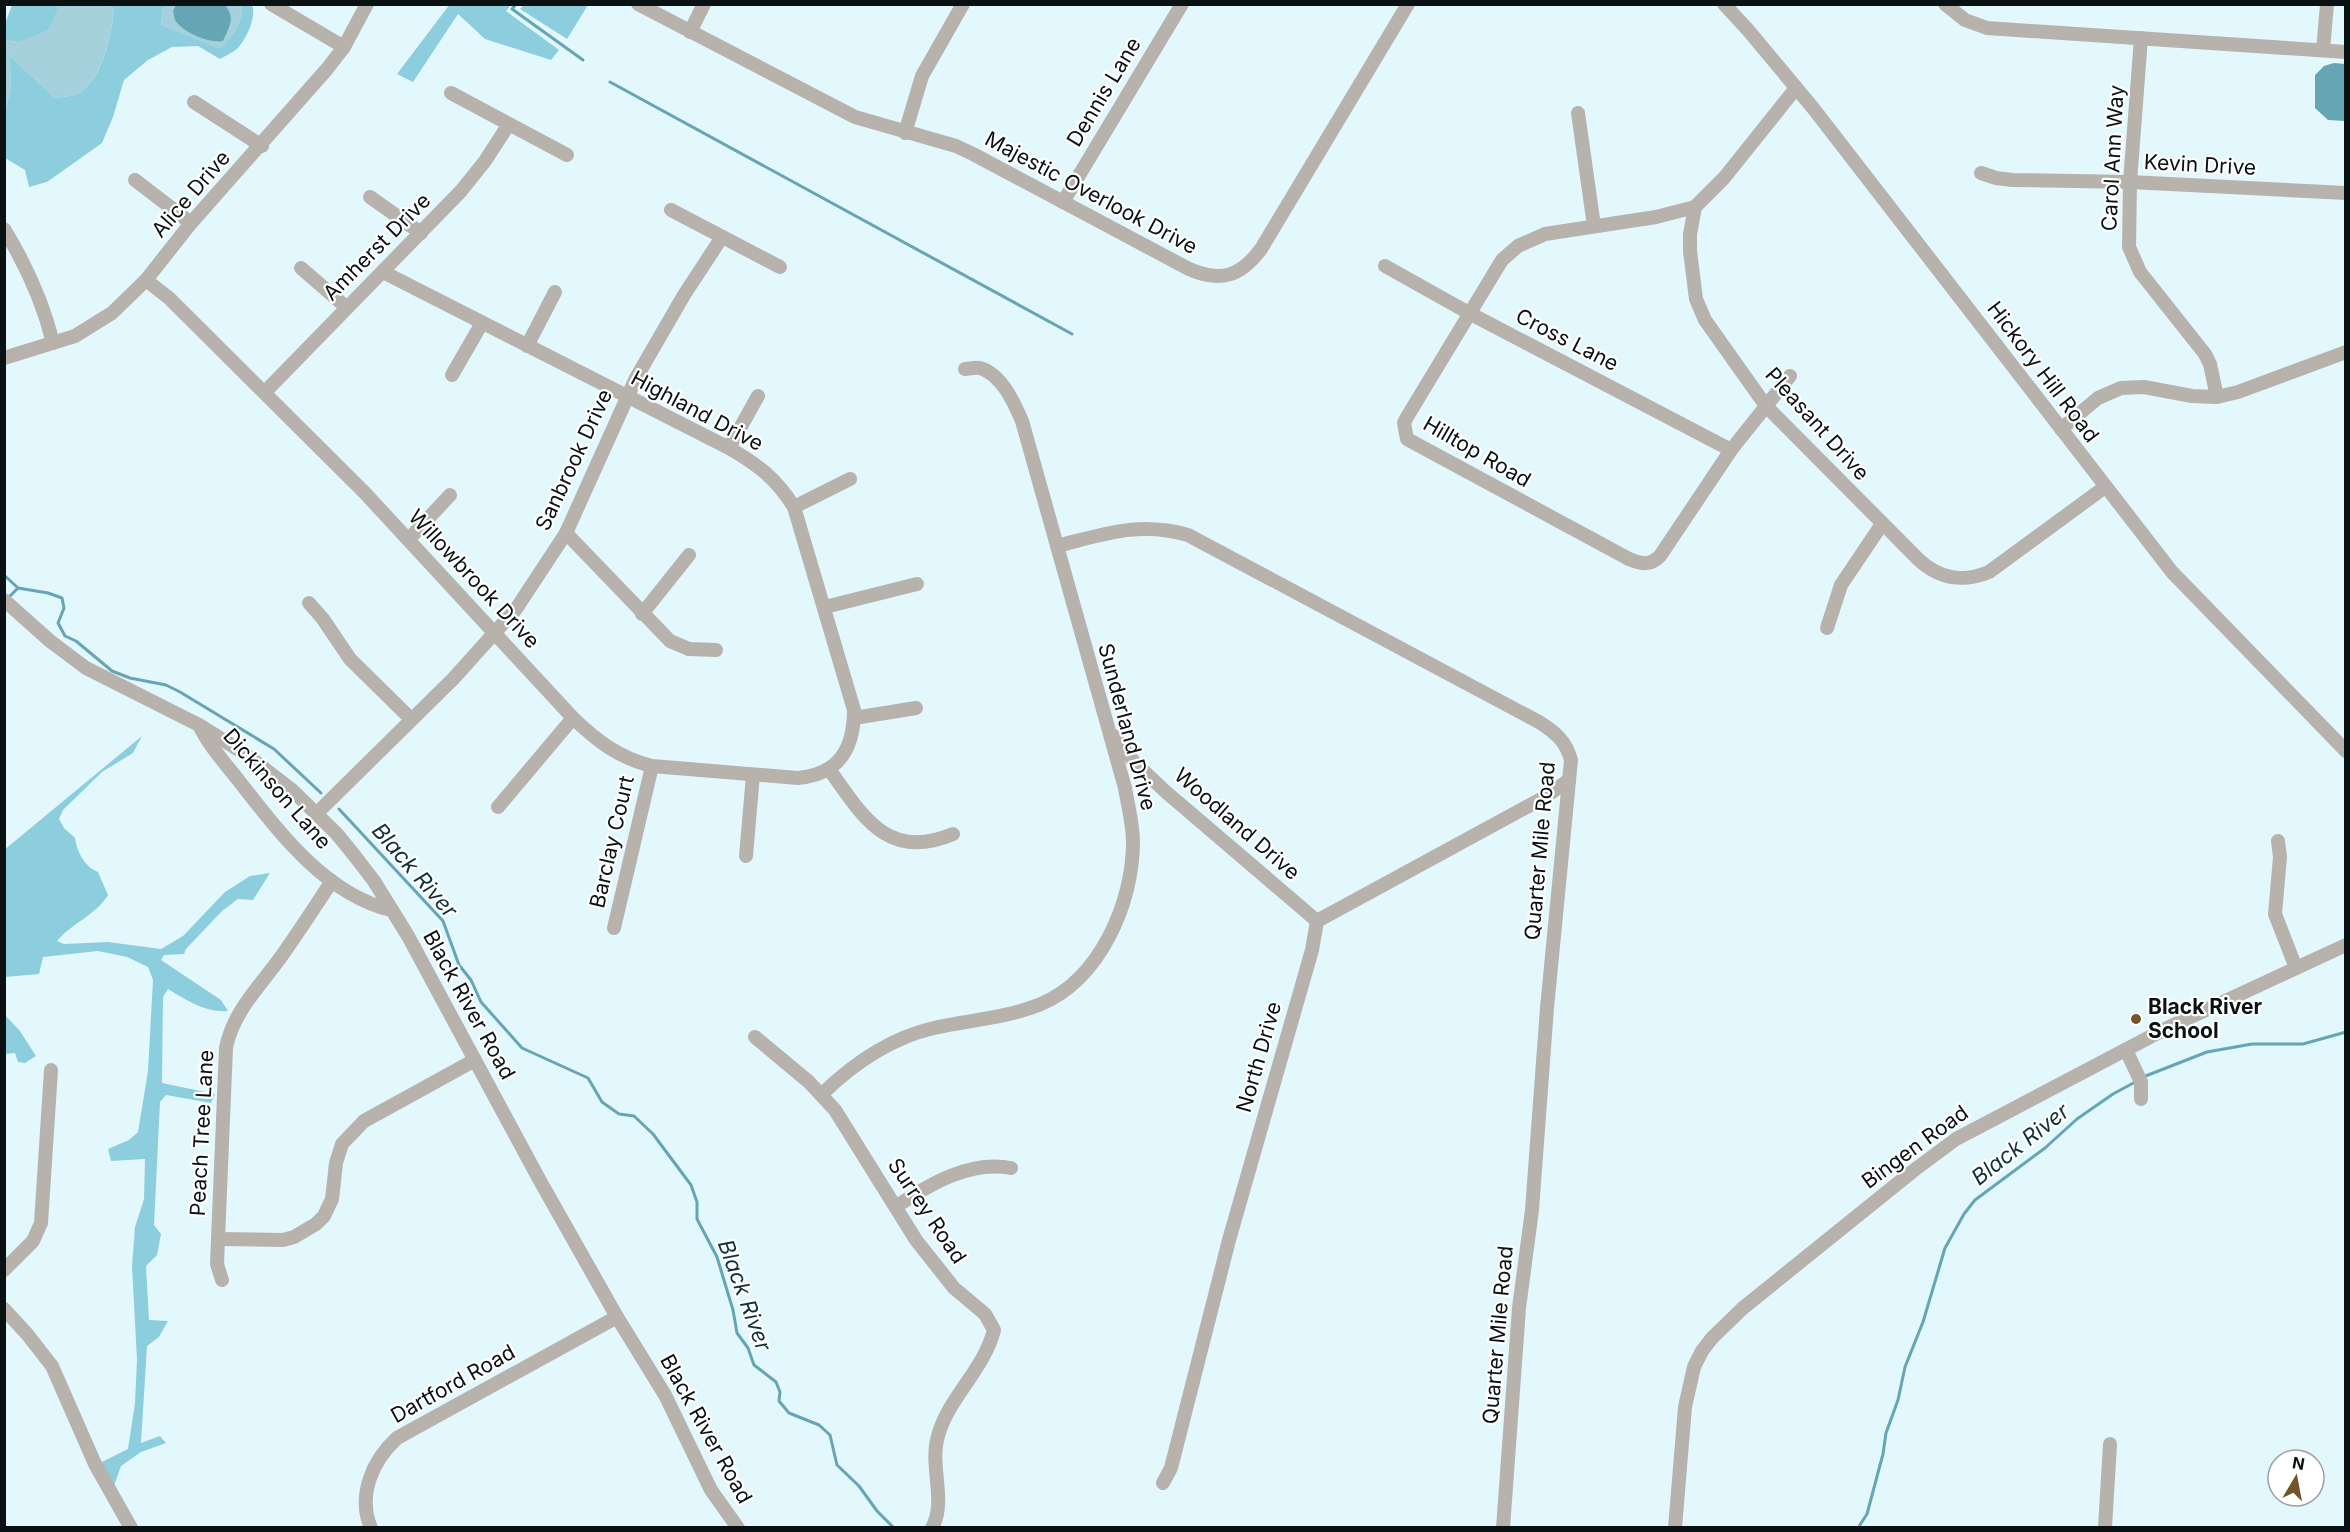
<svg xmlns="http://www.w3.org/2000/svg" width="2350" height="1532" viewBox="0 0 2350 1532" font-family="Inter,sans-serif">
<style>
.green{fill:#a4d1dc}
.forest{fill:#8dcede}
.water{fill:#65a5b4}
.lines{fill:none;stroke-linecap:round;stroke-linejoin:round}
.stream{stroke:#65a5b4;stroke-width:3}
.minor{stroke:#b7b2ac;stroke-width:14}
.poi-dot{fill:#735529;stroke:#fff;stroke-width:2}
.labels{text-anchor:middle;stroke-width:4.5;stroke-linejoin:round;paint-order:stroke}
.street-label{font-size:21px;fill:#0a1113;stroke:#fff}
.poi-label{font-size:21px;font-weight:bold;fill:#0a1113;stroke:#fff;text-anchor:start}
.water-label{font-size:22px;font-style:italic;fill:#113139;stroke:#fff}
</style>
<rect width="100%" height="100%" fill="#e3f8fd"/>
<g class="green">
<path d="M 57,5 L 111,5 L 114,10 C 111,36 104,72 82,91 C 76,96 63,97 55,98 L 9,55 L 11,86 L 5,112 L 5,40 L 18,42 L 58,8 Z"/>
<path d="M 167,5 L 241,5 C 245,20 230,38 220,50 L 161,25 L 163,9 Z"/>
</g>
<g class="forest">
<path d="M 450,4 L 511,5 L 506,11 L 559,50 L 551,60 L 485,39 L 458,14 L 413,82 L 397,74 Z"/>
<path d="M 12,5 L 57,5 L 58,8 L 48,30 L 18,42 L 5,40 L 5,24 Z"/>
<path d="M 111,5 L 167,5 L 163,9 L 161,25 L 220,49 C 230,39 245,20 241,5 L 252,5 C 257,17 246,40 237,49 C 232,53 225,56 220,59 L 198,46 L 172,47 L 148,60 L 124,80 L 113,117 L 102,143 L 47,182 L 29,187 L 25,170 L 5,158 L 5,112 L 11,86 L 9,55 L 55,98 C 63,97 76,96 82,91 C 104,73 111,36 114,10 Z"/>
<path d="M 524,5 L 524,4 L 588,5 L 567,39 L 520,9 Z"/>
<path d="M 142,736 L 133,753 L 102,772 L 63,810 L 59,819 L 64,828 L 75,838 C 77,852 84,866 98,872 L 108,895 C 95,916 72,923 57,941 L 64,944 L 108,942 L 161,949 L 183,936 L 225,892 L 250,876 L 270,873 L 253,900 L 238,899 L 222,911 L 186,949 L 184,954 L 164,955 L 161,960 L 221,1000 L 228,1011 C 206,1013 186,1000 168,989 L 163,997 L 162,1083 L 215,1094 L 211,1103 L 166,1095 L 160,1102 L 154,1225 L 161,1234 L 157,1255 L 146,1266 L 149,1320 L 168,1321 L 159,1337 L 147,1346 L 141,1443 L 160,1436 L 166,1443 L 141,1452 L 121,1466 L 114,1486 L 100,1463 L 128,1449 L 135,1403 L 137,1360 L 132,1266 L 135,1227 L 144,1199 L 145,1159 L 111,1161 L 108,1149 L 129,1140 L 138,1132 L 148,1071 L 153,980 L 148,967 L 127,957 L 98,951 L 43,957 L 39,974 L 5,977 L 4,850 Z"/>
<path d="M 5,1015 L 20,1031 L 36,1056 L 25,1063 L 18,1062 L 15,1053 L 5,1054 Z"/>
</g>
<g class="water">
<path d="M 176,5 L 225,5 C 236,19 229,27 223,41 C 210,44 182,32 175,20 C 174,17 174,14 173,11 Z"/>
<path d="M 2334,63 L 2345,64 L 2345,121 L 2328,120 L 2315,108 L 2315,75 L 2324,66 Z"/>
</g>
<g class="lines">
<g class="stream">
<path d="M 516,4 L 512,9 L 583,60"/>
<path d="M 610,82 L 1072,334"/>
<path d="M 4,575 L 18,588"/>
<path d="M 9,597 L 18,588 L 48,593 L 62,598 L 64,608 L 58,623 L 65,636 L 76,641 L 112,671 L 130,678 L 166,685 L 180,692 L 274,749 L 321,793"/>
<path d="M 339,809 L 443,921 L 459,965 L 471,980 L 481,1002 L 522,1048 L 588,1078 L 602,1102 L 619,1114 L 634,1116 L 653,1134 L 691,1185 L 697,1202 L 697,1219 L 717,1257 L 733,1310 L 737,1333 L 748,1348 L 754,1365 L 776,1382 L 780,1392 L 779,1401 L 789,1413 L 819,1425 L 830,1435 L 837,1465 L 859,1486 L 877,1511 L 894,1528"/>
<path d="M 2143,1077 L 2207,1052 L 2252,1044 L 2303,1044 L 2346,1032"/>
<path d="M 1858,1528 L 1867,1514 L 1883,1454 L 1886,1433 L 1898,1400 L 1905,1367 L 1923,1322 L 1945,1248 L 1964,1214 L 1975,1200 L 2045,1148 L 2077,1119 L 2113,1094 L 2137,1081"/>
</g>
<g class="minor">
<path d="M 271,4 L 344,47"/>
<path d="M 638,4 L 855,117 L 956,146 L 973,154 L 1189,269 C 1221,283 1241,276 1261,249 L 1408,4"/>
<path d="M 1724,4 L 1748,30 L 1813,108 L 2172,572 L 2346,751"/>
<path d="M 1945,4 L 1965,20 L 1987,28 L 2346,52"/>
<path d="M 690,32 L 704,4"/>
<path d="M 2141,38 L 2130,182 L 2129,247 L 2140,272 L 2205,354 L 2210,364 L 2217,397"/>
<path d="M 2323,50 L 2327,4"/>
<path d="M 1796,88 L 1724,178 L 1695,207 L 1690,234 L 1690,251 L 1696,299 L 1705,320 L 1766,406 L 1919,560 C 1940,579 1962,583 1989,572 L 2105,487"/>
<path d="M 451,93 L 567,155"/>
<path d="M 194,102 L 262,146"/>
<path d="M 1578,113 L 1594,226"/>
<path d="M 905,133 L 922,76 L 963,4"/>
<path d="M 1981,173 L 1996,178 L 2012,180 L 2130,182 L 2346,193"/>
<path d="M 135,180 L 191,223"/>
<path d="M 370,197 L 421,233"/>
<path d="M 1063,202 L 1182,4"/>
<path d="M 1695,207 L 1656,217 L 1545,234 L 1518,246 L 1502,260 L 1407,417 L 1404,423 L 1407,439 L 1629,559 C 1641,564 1650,566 1660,556 L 1731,450 L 1790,376"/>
<path d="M 671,210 L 780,267"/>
<path d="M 4,229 C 26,265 43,302 53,343"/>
<path d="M 1385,266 L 1469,313 L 1731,450"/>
<path d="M 301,268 L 346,307"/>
<path d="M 146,280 L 169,298 L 364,492 L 573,718 C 597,741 619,758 652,766 L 798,778 C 839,774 854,749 854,710 L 794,507 C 776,478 758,465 729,448 L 383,272"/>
<path d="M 527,346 L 555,292"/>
<path d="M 4,358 L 75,336 L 112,313 L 146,280 L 191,223 L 327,69 L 344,47 L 367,4"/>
<path d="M 452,375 L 482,323"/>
<path d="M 265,392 L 461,191 L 485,161 L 509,124"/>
<path d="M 2061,429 L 2098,398 L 2121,388 L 2144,387 L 2192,396 L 2217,397 L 2238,392 L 2346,352"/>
<path d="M 729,448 L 758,396"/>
<path d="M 794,507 L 850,479"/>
<path d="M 566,533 L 670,641 L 689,649 L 716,650"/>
<path d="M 409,539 L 450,495"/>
<path d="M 1057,546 C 1104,534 1140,521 1188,535 L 1539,722 C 1555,732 1566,741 1571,760 L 1547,1008 L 1532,1210 L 1519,1308 L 1503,1528"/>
<path d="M 4,600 L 50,641 L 86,668 L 199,725 L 244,753 L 292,790 L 337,834 L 354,855 L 374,881 L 408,936 L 539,1179 L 617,1317 L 665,1395 L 711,1490 L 738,1528"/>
<path d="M 309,603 L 323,619 L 350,659 L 411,719"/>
<path d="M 825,607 L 917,584"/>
<path d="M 642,614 L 689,555"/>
<path d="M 1827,628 L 1841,585 L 1882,524"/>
<path d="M 854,718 L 916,708"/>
<path d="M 199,725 C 209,746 225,763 239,781 C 279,832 325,894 391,910"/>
<path d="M 1114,736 L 1135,763 L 1166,792 L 1317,921"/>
<path d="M 829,769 C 862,815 887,862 953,834"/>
<path d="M 498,807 L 573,718"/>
<path d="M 317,813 L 453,679 L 516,609 L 566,533 L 636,378 L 684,295 L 722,237"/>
<path d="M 2278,841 L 2280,857 L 2275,914 L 2296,968"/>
<path d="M 746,856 L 753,775"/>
<path d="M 614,928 L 652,766"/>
<path d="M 755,1037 L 809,1082 L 835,1110 L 916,1240 L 954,1288 L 985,1314 L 994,1330 C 984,1370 948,1398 938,1436 C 929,1466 947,1501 932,1528"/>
<path d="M 2126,1050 L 2141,1082 L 2141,1099"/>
<path d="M 822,1094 C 854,1063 890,1038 934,1028 C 970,1020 1007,1018 1041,1004 C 1100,979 1133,903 1133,842 C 1133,824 1128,806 1125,788 L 1022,421 C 1014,402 1001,374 980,368 C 975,367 969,369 965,369"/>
<path d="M 897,1206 C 930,1184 970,1160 1011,1168"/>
<path d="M 218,1239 L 283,1240 L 294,1237 L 316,1224 L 324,1216 L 332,1199 L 336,1163 L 342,1144 L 364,1121 L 475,1060"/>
<path d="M 4,1270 L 33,1241 L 41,1223 L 51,1070"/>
<path d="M 222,1280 L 217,1264 L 218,1239 L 226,1048 C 233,1011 262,984 283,954 C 300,930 316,905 332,881"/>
<path d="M 4,1309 L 27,1334 L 52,1366 L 95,1464 L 131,1528"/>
<path d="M 1163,1483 L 1171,1468 L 1229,1240 L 1312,950 L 1317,921 L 1545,797 L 1569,780"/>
<path d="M 371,1528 C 357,1495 373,1460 397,1438 L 617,1317"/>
<path d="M 1675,1528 L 1685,1407 L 1694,1367 L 1702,1351 L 1712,1338 L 1743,1308 L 1913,1171 L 1956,1139 L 2167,1028 L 2346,945"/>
<path d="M 2105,1528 L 2110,1444"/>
</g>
</g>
<circle class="poi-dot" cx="2136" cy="1019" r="6"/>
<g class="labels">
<g class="street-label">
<text transform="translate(1104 92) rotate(-59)" y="7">Dennis Lane</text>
<text transform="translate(2113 158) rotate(-87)" y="7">Carol Ann Way</text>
<text transform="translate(2200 165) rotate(3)" y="7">Kevin Drive</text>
<text transform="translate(1091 193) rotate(28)" y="7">Majestic Overlook Drive</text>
<text transform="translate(191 194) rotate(-49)" y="7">Alice Drive</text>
<text transform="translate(377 247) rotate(-45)" y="7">Amherst Drive</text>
<text transform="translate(1567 340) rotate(27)" y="7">Cross Lane</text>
<text transform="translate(2043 372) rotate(53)" y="7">Hickory Hill Road</text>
<text transform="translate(697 411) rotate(28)" y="7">Highland Drive</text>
<text transform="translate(1817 424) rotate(48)" y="7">Pleasant Drive</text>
<text transform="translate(1477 452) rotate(30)" y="7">Hilltop Road</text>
<text transform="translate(574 460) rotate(-65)" y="7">Sanbrook Drive</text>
<text transform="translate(474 579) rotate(47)" y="7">Willowbrook Drive</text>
<text transform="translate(1127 727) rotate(75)" y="7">Sunderland Drive</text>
<text transform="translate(277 789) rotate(49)" y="7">Dickinson Lane</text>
<text transform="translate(1237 824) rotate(41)" y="7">Woodland Drive</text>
<text transform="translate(612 842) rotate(-77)" y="7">Barclay Court</text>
<text transform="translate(1540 851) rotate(-85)" y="7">Quarter Mile Road</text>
<text transform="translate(469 1005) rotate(61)" y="7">Black River Road</text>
<text transform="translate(1259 1057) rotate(-74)" y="7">North Drive</text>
<text transform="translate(202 1133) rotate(-87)" y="7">Peach Tree Lane</text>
<text transform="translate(1915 1147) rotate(-36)" y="7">Bingen Road</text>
<text transform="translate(927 1211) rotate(56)" y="7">Surrey Road</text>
<text transform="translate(1498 1335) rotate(-85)" y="7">Quarter Mile Road</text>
<text transform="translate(453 1384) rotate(-29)" y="7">Dartford Road</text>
<text transform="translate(706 1429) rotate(61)" y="7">Black River Road</text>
</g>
<g class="poi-label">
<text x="2148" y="1014">Black River<tspan x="2148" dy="24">School</tspan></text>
</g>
<g class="water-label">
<text transform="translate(415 870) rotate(49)" y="8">Black River</text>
<text transform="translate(2020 1144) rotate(-38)" y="8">Black River</text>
<text transform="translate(745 1295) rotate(70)" y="8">Black River</text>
</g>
</g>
<rect width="2350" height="1532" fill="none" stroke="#0a1113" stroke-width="12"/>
<g transform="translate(2296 1478) rotate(10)"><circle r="28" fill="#ffffff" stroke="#9da0a1" stroke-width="1.5"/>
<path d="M0-4.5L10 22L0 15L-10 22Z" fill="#735529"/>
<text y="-9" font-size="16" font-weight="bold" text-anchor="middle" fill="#0a1113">N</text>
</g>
</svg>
